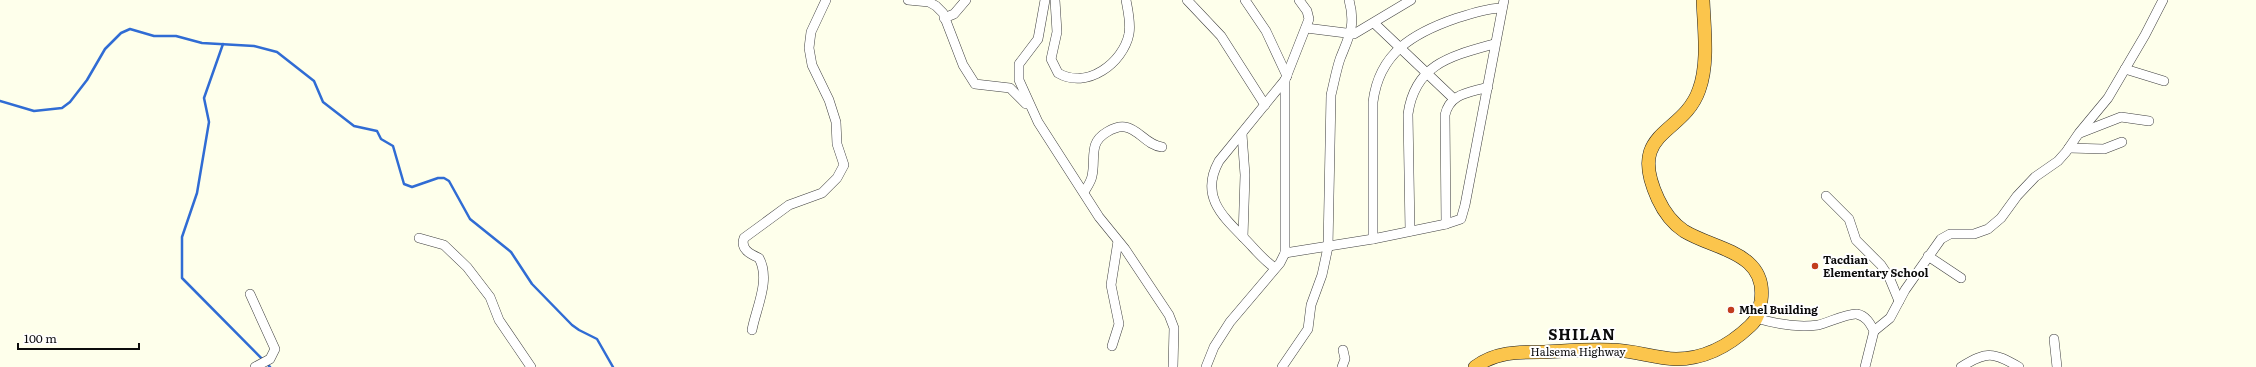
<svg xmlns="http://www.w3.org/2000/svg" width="2256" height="367" viewBox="0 0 2256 367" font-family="Literata,serif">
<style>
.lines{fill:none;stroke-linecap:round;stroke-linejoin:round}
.stream{stroke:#306cd4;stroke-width:2.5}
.minor-casing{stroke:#3f3f3f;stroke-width:10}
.highway-casing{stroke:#1d1d1d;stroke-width:14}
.minor{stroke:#fff;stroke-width:9}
.highway{stroke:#fbc54c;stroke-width:13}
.poi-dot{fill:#c23c1e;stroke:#fff;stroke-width:1.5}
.labels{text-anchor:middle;stroke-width:4;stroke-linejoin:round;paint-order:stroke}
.poi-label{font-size:11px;font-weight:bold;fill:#0c0c0c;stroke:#fff;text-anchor:start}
.street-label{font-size:11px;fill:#0c0c0c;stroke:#fff}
.district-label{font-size:15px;font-weight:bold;letter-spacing:1px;fill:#0c0c0c;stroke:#fff}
</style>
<rect width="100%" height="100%" fill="#feffeb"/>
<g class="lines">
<g class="stream">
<path d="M 223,44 L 204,98 L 209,122 L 197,193 L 182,237 L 182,278 L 270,367"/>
<path d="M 0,101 L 34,111 L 62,108 L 70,102 L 87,80 L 105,49 L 121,33 L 130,29 L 154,36 L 176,36 L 202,43 L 254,46 L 277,52 L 314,81 L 323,102 L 354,126 L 377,131 L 381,139 L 393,146 L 404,184 L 412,187 L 438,178 L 444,178 L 449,181 L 470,219 L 511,252 L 532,284 L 572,325 L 579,330 L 597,339 L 613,367"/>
</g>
<g class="minor-casing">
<g id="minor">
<path d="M 908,0 L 929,2 L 936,6 L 943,13 L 963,65 L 975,84 L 1010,88 L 1026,104"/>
<path d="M 1045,0 L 1038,39 L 1019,64 L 1019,80 L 1038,122 L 1099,217 L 1125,249 L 1169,315 L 1174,328 L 1173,367"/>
<path d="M 1055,0 L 1057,32 L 1051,59 L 1058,73 C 1087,90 1123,63 1129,34 C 1131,23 1128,11 1126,0"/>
<path d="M 1187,0 L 1221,36 L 1265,105"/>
<path d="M 1245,0 L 1266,31 L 1287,76"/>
<path d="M 944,18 L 954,14 L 966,0"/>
<path d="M 1374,23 L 1453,98"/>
<path d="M 1306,28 L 1354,34 L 1411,0"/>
<path d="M 2125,69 L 2164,81"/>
<path d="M 2080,133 L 2121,117 L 2149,121"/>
<path d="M 1242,134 L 1245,175 L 1243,237"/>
<path d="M 2069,148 L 2104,149 L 2122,142"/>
<path d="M 1084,192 C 1087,187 1091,182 1092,176 C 1096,158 1088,143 1107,132 C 1112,129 1119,126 1125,127 C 1139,129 1146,145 1162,147"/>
<path d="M 1826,196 L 1849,219 L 1856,240 L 1881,265 L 1889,277 L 1899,301"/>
<path d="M 1446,224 L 1445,115 C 1450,93 1469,93 1488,87"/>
<path d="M 1410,231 L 1408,114 C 1415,64 1451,56 1494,44"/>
<path d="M 419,238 L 444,245 L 467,267 L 490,297 L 499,320 L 531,367"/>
<path d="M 1373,239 L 1373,102 C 1379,53 1413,33 1457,18 C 1471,14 1487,8 1502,8"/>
<path d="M 1285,253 L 1373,239 L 1446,224 L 1461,219 L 1465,205 L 1504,0"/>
<path d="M 1928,256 L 1961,278"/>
<path d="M 1275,268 C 1263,260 1254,248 1244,238 C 1221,215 1200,195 1219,161 L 1285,80"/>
<path d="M 250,294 L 275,349 L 270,359 L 255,367"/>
<path d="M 1756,318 C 1776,324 1797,328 1818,325 C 1828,323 1847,313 1857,314 C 1866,316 1870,323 1874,331 L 1865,367"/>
<path d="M 752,330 C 756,308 771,280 759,258 C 750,254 740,249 744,238 L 789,205 L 822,193 L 837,178 L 844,165 L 837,144 L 836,122 L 829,100 L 812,65 L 809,48 L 811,32 L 826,0"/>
<path d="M 1874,331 L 1890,318 L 1905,290 L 1941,239 L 1950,234 L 1974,234 L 1988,229 L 2001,218 L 2017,196 L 2035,177 L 2058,161 L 2066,152 L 2079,133 L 2108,98 L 2145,35 L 2163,0"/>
<path d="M 2054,339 L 2057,367"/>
<path d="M 1112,346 L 1119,324 L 1111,285 L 1118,241"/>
<path d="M 1206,367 L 1214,347 L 1230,322 L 1280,263 L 1285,253 L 1285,80 L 1309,19 L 1307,11 L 1299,0"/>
<path d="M 1282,367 L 1308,329 L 1311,305 L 1322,275 L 1328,247 L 1331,95 C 1334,83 1336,71 1340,59 C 1349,36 1356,26 1349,0"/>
<path d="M 1342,367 L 1345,359 L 1343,350"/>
<path d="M 1961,367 C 1987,351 1993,352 2019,367"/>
</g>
</g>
<g class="highway-casing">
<path id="highway" d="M 1475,367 C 1495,352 1517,352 1541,352 C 1564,351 1588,349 1611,350 C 1633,350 1654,358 1676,359 C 1705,359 1730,345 1750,326 C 1758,319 1759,311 1761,301 C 1768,252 1715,250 1684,231 C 1672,223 1664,212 1658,199 C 1626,130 1683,136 1699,90 C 1709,63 1704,28 1703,0"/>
</g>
<use href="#minor" class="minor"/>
<use href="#highway" class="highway"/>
</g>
<g class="poi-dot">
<circle cx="1815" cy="266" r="4"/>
<circle cx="1731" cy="310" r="4"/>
</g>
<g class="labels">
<g class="poi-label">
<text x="1823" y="264">Tacdian<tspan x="1823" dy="13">Elementary School</tspan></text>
<text x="1739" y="314">Mhel Building</text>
</g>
<g class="street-label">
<text x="1578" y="356">Halsema Highway</text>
</g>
<g class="district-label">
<text x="1582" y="340">SHILAN</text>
</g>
</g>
<path d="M18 343v6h121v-6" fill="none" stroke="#0c0c0c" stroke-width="2"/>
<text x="24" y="343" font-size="12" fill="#0c0c0c" stroke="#ffffff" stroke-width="3" paint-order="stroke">100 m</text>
</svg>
